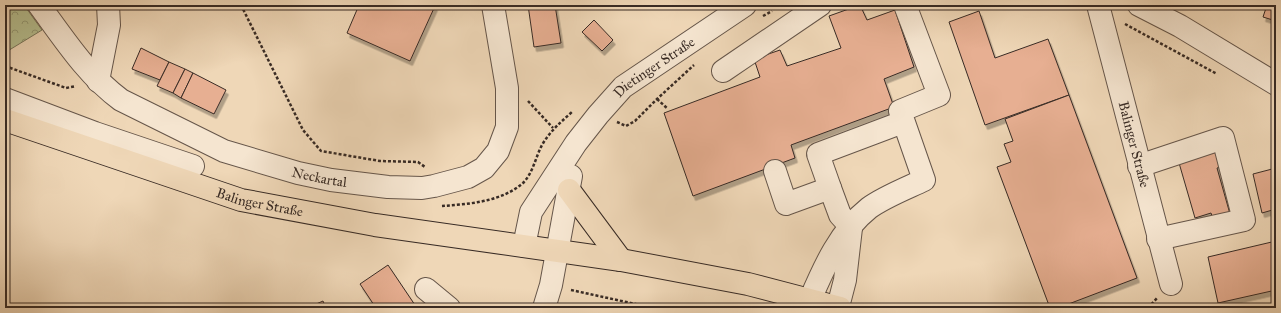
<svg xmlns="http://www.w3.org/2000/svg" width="1281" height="313" viewBox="0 0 1281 313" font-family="'IM FELL Great Primer',serif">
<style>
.forest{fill:url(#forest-crowns);stroke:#77755a}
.building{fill:#e7af92;stroke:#382b25;filter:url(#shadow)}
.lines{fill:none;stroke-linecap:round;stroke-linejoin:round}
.minor-casing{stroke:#66564a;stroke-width:24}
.major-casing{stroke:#382b25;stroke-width:24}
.path{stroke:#382b25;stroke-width:2.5;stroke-dasharray:3 2;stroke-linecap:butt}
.minor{stroke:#f5e5d0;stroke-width:22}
.major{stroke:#efd7b7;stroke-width:22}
.labels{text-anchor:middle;stroke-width:3;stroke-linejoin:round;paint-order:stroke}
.street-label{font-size:14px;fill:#382b25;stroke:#f5e5d0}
</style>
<defs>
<pattern id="forest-crowns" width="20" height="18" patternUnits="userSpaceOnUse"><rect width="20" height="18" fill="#b6bf90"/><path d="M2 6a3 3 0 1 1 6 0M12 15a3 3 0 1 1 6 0" fill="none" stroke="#959b75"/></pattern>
<filter id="shadow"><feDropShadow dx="2.5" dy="4.5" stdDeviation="0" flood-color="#0004"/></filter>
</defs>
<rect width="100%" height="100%" fill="#efd7b7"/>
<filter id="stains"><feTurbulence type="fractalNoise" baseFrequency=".005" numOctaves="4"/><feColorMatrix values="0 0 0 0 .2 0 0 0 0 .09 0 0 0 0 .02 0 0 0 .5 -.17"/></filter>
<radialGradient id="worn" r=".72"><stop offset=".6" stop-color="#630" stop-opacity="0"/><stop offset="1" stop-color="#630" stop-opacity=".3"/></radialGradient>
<path class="forest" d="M 5,5 L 24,5 L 42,30 L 6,52 Z"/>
<g class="building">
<path d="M 359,5 L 435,6 L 410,61 L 347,33 Z"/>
<path d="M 528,5 L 555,5 L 561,43 L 534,47 Z"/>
<path d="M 860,5 L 867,20 L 895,10 L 914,67 L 884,79 L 894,107 L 791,145 L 795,158 L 693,196 L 664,113 L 760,77 L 754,59 L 780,50 L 787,66 L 841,48 L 829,16 Z"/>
<path d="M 1267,5 L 1276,5 L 1276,21 L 1263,17 Z"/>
<path d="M 979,11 L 995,58 L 1048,39 L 1069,95 L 985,125 L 949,22 Z"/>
<path d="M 594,20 L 613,40 L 602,51 L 582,32 Z"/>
<path d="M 141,48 L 169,62 L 160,80 L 132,69 Z"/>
<path d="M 169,62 L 185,69 L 173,93 L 157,86 Z"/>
<path d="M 185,69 L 193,73 L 181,98 L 173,93 Z"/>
<path d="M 193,73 L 226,90 L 214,114 L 181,98 Z"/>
<path d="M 1069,95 L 1137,278 L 1058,308 L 1050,308 L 997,167 L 1011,162 L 1004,144 L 1013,141 L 1005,119 Z"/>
<path d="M 1217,144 L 1224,166 L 1217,168 L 1230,214 L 1213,219 L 1211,213 L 1195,218 L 1177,156 Z"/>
<path d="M 1276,168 L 1276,209 L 1262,213 L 1253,174 Z"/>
<path d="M 1276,241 L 1276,290 L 1218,303 L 1208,257 Z"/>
<path d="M 388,265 L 417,308 L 376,308 L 360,284 Z"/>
<path d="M 323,301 L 326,308 L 307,308 Z"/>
</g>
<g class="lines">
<g class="minor-casing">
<g id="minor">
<path id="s1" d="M 39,5 C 64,39 87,75 121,100 L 224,151 L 298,173 L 331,180 L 388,187 L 422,188 L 434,186 L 468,177 L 484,168 L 498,151 L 507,127 L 507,88 L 493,5"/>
<path id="s2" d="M 1098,5 L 1171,284"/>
<path d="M 1139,5 L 1180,26 L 1276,84"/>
<path d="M 723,71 L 820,5"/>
<path d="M 98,81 L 109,25 L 108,5"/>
<path d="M 5,99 L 95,133 L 193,166"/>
<path d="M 1139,166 L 1223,138 L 1244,220 L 1158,239"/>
<path d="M 775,171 L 786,204 L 830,188 L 840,215 L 851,227"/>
<path d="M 830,188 L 818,154 L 903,122"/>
<path id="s3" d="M 524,246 L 531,212 L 576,143 L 598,115 L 623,87 L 745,5"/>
<path d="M 426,289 L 449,308"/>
<path d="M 810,300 C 824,267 840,231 869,208 C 884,197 907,188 924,180 L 900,111 L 939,95 L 905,5"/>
<path d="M 838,307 L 845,280 L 851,228"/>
<path d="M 544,308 L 551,285 L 571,176"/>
</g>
</g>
<g class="major-casing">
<g id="major">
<path id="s4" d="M 5,120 L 241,200 L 375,225 L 621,260 L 748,284 L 840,308"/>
<path d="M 569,190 L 621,260"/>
</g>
</g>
<g class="path">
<path d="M 241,5 L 303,130 L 321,151 L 380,161 L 418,162 L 425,167"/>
<path d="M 763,16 L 772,11"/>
<path d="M 1125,24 L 1217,74"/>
<path d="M 5,66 L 66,88 L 76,86"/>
<path d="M 657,99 L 668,109"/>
<path d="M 528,101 L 553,128"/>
<path d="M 617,122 L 626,126 L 635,121 L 657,99 L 694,65"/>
<path d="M 442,206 C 469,204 501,202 523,183 C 533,173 536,156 542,145 C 550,131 561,122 573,111"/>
<path d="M 571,290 L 654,308"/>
<path d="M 1148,308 L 1158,297"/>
</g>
<use href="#minor" class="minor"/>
<use href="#major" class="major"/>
</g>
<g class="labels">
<g class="street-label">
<text dy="5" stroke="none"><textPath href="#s3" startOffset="227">Dietinger Straße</textPath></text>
<text dy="5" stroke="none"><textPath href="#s2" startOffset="144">Balinger Straße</textPath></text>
<text dy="5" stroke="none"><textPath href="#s1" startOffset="340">Neckartal</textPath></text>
<text dy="5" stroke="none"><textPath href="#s4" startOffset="268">Balinger Straße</textPath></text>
</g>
</g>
<rect width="1281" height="313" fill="none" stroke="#efd7b7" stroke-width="20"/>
<rect x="6" y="6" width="1269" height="301" fill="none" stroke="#382b25" stroke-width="2"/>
<rect x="10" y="10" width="1261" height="293" fill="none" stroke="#382b25"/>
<rect width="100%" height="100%" filter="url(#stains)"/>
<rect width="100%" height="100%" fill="url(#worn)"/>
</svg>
